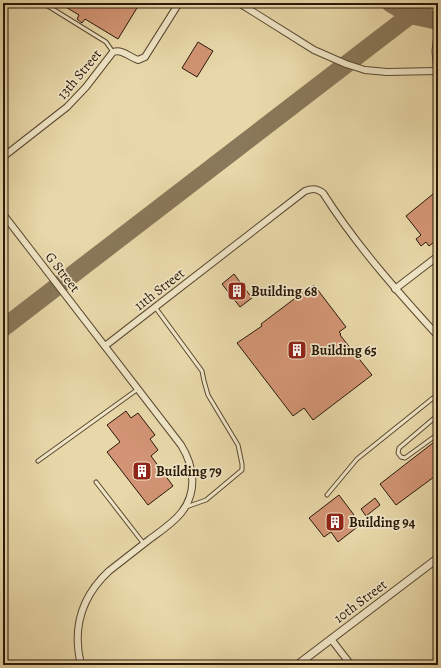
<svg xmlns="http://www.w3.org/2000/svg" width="441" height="668" viewBox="0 0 441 668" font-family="Alegreya,serif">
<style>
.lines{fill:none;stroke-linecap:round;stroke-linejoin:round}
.taxiway{stroke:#897859;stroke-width:18}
.building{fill:#d29474;stroke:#2a1909}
.service-casing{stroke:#5a4931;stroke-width:5}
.minor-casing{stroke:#5a4931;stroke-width:8}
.tertiary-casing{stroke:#5a4931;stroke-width:9}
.service{stroke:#f0e6c7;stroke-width:3}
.minor{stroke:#f0e6c7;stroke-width:6}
.tertiary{stroke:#f0e6c7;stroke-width:7}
.labels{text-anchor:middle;stroke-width:3.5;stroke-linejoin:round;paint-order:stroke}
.street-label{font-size:14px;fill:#2a1909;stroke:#f0e6c7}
.poi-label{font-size:14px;font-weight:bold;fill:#2a1909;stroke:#f0e6c7;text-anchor:start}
</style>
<rect width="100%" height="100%" fill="#e8d8a9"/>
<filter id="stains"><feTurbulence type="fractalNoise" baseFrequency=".005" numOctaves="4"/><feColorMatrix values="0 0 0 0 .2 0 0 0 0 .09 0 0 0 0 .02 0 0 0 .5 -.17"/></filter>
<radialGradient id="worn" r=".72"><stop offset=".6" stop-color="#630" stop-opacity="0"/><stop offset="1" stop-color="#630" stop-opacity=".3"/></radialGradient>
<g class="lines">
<g class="taxiway">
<path d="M 390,3 L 410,15 L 438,21"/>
<path d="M 3,328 L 426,3"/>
</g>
</g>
<g class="building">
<path d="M 59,3 L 140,3 L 118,39 L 85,19 L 82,23 L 77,19 L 79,15 Z"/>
<path d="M 198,42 L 213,51 L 197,77 L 182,68 Z"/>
<path d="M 438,190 L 438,239 L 429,246 L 426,242 L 421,246 L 416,239 L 421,235 L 406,216 Z"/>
<path d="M 234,274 L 252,298 L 240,307 L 222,284 Z"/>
<path d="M 314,285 L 346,327 L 339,332 L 341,334 L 340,335 L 372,375 L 313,420 L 304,408 L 293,416 L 237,343 L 262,326 L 261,324 L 306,290 L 307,291 Z"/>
<path d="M 126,411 L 131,418 L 138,413 L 155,435 L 150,439 L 158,450 L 151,456 L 173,486 L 148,505 L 107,452 L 120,442 L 107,425 Z"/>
<path d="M 438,439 L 438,474 L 396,505 L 380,484 Z"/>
<path d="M 339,495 L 354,515 L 353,516 L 360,525 L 338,542 L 331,532 L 324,537 L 309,518 Z"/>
<path d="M 375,498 L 380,505 L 366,516 L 361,509 Z"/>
</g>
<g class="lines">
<g class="service-casing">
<g id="service">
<path d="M 43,3 L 106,42 L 113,52"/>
<path d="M 155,307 L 202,371 L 204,381 L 208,395 L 238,445 L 242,464 L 242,470 L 206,500 L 186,507"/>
<path d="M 438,415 L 399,448 L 398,453 L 401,457 L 405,458 L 438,434"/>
<path d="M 38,461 L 138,389"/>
<path d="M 96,482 L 144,544"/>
<path d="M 327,495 L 357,459 L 438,394"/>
</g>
</g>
<g class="minor-casing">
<g id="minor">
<path d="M 239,3 L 314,50 L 346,64 L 365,70 L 387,72 L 437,71"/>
<path d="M 3,157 L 67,107 L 86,87 L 113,52 C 123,49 129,57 138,60 L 145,57 L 179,3"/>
<path d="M 3,214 L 181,445 C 194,466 198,492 181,513 C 173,523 161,531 150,539 C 137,549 123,560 109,571 C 81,597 72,628 81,665"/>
<path d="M 395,289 L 438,256"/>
<path d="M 105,346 L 305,191 C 312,188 317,188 323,193 C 356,245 397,291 438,336"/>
<path d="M 331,639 L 351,665"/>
</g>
</g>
<g class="tertiary-casing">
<g id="tertiary">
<path d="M 438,34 L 436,51 L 438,75"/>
<path d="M 297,665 L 438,558"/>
</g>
</g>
<use href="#service" class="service"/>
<use href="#minor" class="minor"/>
<use href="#tertiary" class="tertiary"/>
</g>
<defs>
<g id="building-square" transform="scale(1)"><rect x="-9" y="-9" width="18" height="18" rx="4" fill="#8f2418" stroke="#f0e6c7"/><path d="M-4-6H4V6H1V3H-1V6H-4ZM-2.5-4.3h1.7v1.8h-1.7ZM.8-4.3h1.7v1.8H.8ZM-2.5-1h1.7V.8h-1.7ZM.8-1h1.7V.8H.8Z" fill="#fff"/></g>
</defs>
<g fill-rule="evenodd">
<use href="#building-square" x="237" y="291"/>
<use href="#building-square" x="297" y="350"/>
<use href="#building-square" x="142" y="471"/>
<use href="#building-square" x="335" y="522"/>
</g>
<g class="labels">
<g class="street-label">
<text transform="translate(79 74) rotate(-50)" y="5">13th Street</text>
<text transform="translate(63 272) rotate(52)" y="5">G Street</text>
<text transform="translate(159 289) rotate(-38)" y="5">11th Street</text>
<text transform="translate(360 601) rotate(-37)" y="5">10th Street</text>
</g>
<g class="poi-label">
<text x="251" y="296">Building 68</text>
<text x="311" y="355">Building 65</text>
<text x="156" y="476">Building 79</text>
<text x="349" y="527">Building 94</text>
</g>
</g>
<rect width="441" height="668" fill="none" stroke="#e8d8a9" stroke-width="16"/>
<rect x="4" y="4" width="433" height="660" fill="none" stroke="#2a1909" stroke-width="2"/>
<rect x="8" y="8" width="425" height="652" fill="none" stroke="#2a1909"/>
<rect width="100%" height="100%" filter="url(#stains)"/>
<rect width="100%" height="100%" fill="url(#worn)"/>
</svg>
